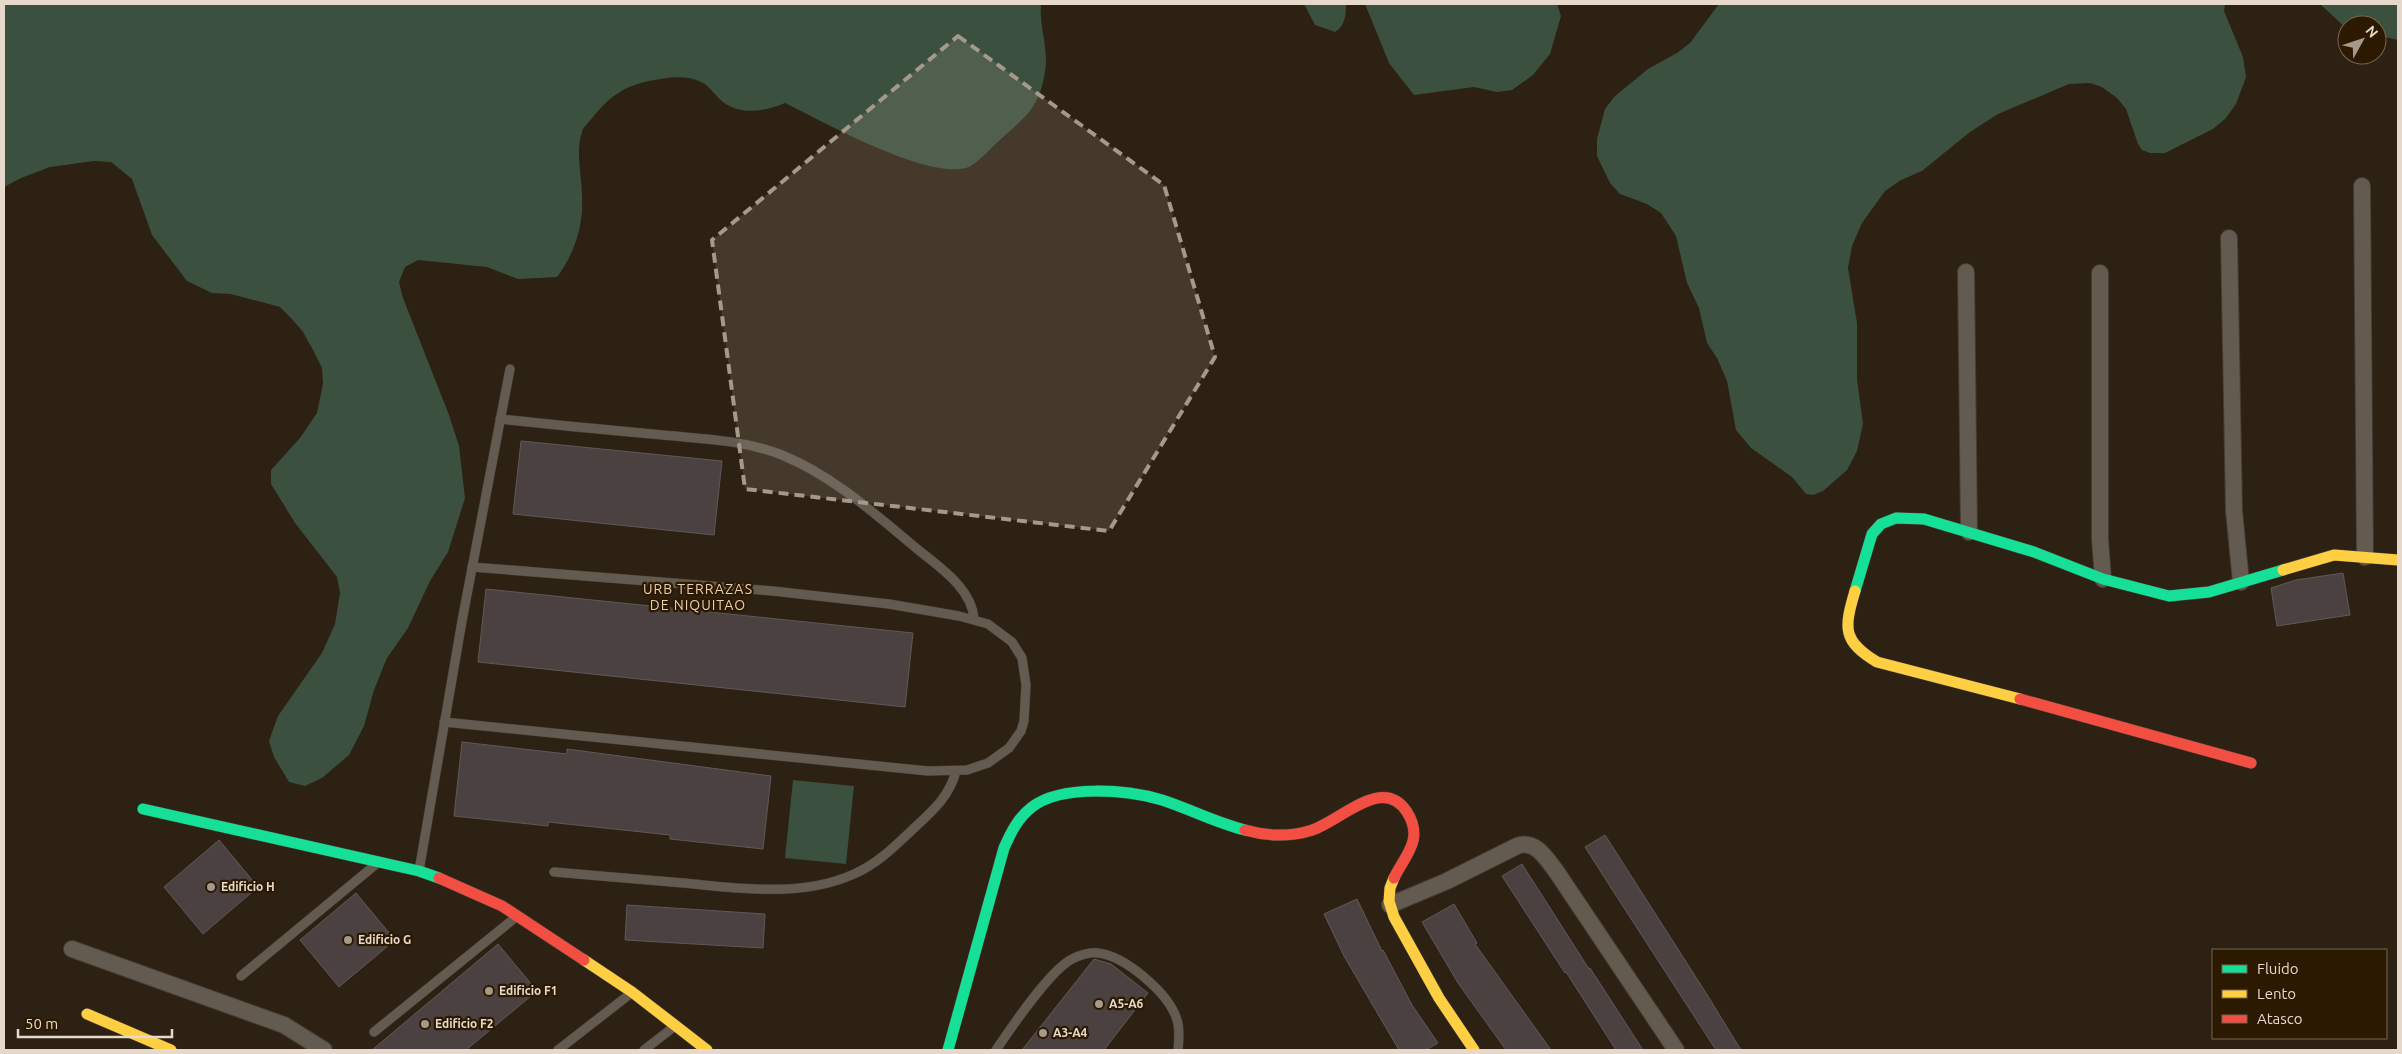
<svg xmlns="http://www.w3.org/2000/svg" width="2402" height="1054" viewBox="0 0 2402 1054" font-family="Ubuntu,sans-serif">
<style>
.green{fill:#3c503f}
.building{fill:#4a4140;stroke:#615958}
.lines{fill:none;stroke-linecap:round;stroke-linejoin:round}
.lane-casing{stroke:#463d33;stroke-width:10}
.street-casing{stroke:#463d33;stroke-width:18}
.fast-casing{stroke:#463d33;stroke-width:12}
.slow-casing{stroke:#463d33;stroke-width:12}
.jam-casing{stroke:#463d33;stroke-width:12}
.lane{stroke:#635b50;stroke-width:9}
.street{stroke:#635b50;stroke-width:16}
.fast{stroke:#16e098;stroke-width:11}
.slow{stroke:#ffcf43;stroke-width:11}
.jam{stroke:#f24e42;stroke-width:11}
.marked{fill:#a5998a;fill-opacity:0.2;stroke:#a5998a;stroke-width:4;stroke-dasharray:10 6;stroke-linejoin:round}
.poi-dot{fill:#a5998a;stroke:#2c1901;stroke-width:2}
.labels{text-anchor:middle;stroke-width:4.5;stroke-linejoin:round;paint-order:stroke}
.poi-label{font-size:12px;font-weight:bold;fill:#e6d9cb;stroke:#2c1901;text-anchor:start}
.neighbourhood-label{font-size:14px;letter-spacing:1px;fill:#e8cfb1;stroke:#2c1901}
</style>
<rect width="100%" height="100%" fill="#2c2112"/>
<g class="green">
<path d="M 4,4 L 1041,4 C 1039,26 1049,50 1045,72 C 1039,107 1028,115 1003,137 C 995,144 978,163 969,167 C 930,182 822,121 785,103 C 766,111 741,116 723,102 C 716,97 710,86 701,82 C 685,74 665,78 649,81 C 624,86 609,97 593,117 C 590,121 583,127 582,132 C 575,153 582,175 582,196 C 584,225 574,255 557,277 L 518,279 L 487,267 L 418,260 L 405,267 L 399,282 L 403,298 L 449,415 L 459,446 L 465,498 L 448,552 L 430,581 L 408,628 L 387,658 L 374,690 L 364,726 L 349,755 L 322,778 L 305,786 L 289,782 L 274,757 L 269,741 L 278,716 L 322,653 L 335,624 L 340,593 L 337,577 L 295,523 L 271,484 L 271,470 L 300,438 L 317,413 L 323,384 L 322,368 L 313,350 L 303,332 L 290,317 L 280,307 L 231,294 L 212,293 L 187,281 L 152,235 L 132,179 L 111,162 L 94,161 L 50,167 L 21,178 L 4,187 Z"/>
<path d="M 1304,4 L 1346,4 C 1346,15 1345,26 1335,32 L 1315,25 Z"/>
<path d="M 1365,4 L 1557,4 L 1561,16 L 1550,54 L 1533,75 L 1512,90 L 1497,92 L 1474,87 L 1414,95 L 1389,63 Z"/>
<path d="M 1719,4 L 2225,4 L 2224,11 L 2243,57 L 2246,77 L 2236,104 L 2226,118 L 2213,129 L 2165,153 L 2150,153 L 2142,150 L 2138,144 L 2126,109 L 2117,98 L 2102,87 L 2090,83 L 2069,84 L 1998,114 L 1970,132 L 1922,171 L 1901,180 L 1885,191 L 1862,223 L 1852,246 L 1848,268 L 1857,323 L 1857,379 L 1863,424 L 1857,451 L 1847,470 L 1823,491 L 1813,495 L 1806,494 L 1792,477 L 1751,448 L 1736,430 L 1727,381 L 1717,358 L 1707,343 L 1699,308 L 1687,283 L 1676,236 L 1661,213 L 1647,204 L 1620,194 L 1610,183 L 1597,156 L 1597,139 L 1605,109 L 1614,97 L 1648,69 L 1677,53 L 1690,43 Z"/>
<path d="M 2320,4 L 2398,4 L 2398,40 L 2377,35 L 2377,25 L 2347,25 L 2347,29 Z"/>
<path d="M 793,780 L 854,786 L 846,864 L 785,858 Z"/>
</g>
<g class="building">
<path d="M 521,441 L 722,461 L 714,535 L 513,514 Z"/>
<path d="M 2343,573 L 2350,615 L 2277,626 L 2271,588 L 2296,580 Z"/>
<path d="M 486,589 L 913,633 L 905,707 L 478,662 Z"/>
<path d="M 462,742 L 567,754 L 567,749 L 771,776 L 763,849 L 670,839 L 670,835 L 548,822 L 548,826 L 454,816 Z"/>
<path d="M 1605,835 L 1706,993 L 1741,1050 L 1716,1050 L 1615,894 L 1585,847 Z"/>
<path d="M 219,840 L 258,887 L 203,934 L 164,887 Z"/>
<path d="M 1522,864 L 1589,969 L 1590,968 L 1643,1050 L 1616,1050 L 1566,972 L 1565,973 L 1502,876 Z"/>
<path d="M 356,893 L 395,940 L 339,987 L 300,940 Z"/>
<path d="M 1357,899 L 1382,951 L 1383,950 L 1412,1005 L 1438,1043 L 1426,1050 L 1399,1050 L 1344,956 L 1324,914 Z"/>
<path d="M 1454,904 L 1477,943 L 1475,944 L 1551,1050 L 1506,1050 L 1458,983 L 1422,922 Z"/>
<path d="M 627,905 L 765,914 L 763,948 L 625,940 Z"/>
<path d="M 498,944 L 537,991 L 466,1050 L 372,1050 Z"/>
<path d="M 1094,959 L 1111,964 L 1148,993 L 1104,1050 L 1022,1050 Z"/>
</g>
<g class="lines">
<g class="lane-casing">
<g id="lane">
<path d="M 500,419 C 554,425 608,430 663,435 C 703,439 744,440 782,455 C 833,476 874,513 916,548 C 938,566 972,588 974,619"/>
<path d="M 444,722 L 928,771 L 967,770 L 988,763 L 1009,748 L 1021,731 L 1024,721 L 1026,685 L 1022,658 L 1012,642 L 988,624 L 959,616 L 889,604 L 773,591 L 472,567"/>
<path d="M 419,871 L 462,621 L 510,369"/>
<path d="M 554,872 C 597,876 640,879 683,883 C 739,888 801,898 854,874 C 877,864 894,847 911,831 C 931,812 949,798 956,771"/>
<path d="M 241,976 L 375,865"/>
<path d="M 374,1032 L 516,917"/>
<path d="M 558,1050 L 630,994"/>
<path d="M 644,1050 L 675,1026"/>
<path d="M 996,1050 C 1011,1028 1049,971 1072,959 C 1080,955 1089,952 1098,953 C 1125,956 1169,993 1177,1020 C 1180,1029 1179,1040 1178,1050"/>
</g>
</g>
<g class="street-casing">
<g id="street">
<path d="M 2362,186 L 2365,557"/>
<path d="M 2229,238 L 2234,511 L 2241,582"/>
<path d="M 1966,272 L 1969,532"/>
<path d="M 2100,273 L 2100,539 L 2103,579"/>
<path d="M 1390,905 L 1447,881 L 1517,846 C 1535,839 1546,858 1556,871 L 1676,1050"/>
<path d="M 72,949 L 284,1025 L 324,1050"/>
</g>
</g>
<g class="fast-casing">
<g id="fast">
<path d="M 1855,591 L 1872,534 L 1881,524 L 1896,518 L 1924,519 L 2034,552 L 2103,579 L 2169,596 L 2209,592 L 2283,570"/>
<path d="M 143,809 L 419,871 L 439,878"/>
<path d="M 948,1050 L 1004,848 C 1011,832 1018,818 1032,807 C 1062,784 1128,790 1162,800 C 1190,809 1216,823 1245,830"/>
</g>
</g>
<g class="slow-casing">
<g id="slow">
<path d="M 2283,570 L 2334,555 L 2398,560"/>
<path d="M 1855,591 C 1844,628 1842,641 1877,662 L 2020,699"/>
<path d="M 1394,878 L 1390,888 L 1389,901 L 1394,917 L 1439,998 L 1474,1050"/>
<path d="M 584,960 L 632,992 L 707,1050"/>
<path d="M 87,1014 L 171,1050"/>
</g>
</g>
<g class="jam-casing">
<g id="jam">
<path d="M 2020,699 L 2251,763"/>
<path d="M 1245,830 C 1266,836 1288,837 1309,831 C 1338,824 1382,773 1407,812 C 1424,839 1406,854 1394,878"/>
<path d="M 439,878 L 502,906 L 584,960"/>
</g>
</g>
<use href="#lane" class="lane"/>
<use href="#street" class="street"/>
<use href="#fast" class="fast"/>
<use href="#slow" class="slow"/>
<use href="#jam" class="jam"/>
</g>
<path class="marked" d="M 958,36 L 1164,185 L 1215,357 L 1109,531 L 745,489 L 712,240 Z"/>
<g class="poi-dot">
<circle cx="211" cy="887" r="5"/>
<circle cx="348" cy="940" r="5"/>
<circle cx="489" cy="991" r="5"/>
<circle cx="1099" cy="1004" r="5"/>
<circle cx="425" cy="1024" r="5"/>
<circle cx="1043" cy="1033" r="5"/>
</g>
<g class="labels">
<g class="poi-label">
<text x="221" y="891">Edificio H</text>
<text x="358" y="944">Edificio G</text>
<text x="499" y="995">Edificio F1</text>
<text x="1109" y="1008">A5-A6</text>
<text x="435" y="1028">Edificio F2</text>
<text x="1053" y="1037">A3-A4</text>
</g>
<g class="neighbourhood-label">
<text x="698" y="594">URB TERRAZAS<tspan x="698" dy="16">DE NIQUITAO</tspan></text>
</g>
</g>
<rect width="2402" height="1054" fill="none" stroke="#e6d9cb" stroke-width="10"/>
<rect x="2212" y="949" width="175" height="90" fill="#2c1901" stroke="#766652"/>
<rect x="2222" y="965" width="25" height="8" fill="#16e098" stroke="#766652"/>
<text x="2257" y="974" font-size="15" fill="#e6d9cb">Fluido</text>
<rect x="2222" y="990" width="25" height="8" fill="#ffcf43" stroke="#766652"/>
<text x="2257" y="999" font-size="15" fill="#e6d9cb">Lento</text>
<rect x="2222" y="1015" width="25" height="8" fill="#f24e42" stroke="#766652"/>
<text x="2257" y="1024" font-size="15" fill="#e6d9cb">Atasco</text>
<g transform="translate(2362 40) rotate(50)"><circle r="24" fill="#2c1901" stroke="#766652"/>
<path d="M0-4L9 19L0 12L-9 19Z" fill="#a5998a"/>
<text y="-8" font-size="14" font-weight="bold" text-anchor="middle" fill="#e6d9cb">N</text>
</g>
<path d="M18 1029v8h154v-8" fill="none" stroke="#e6d9cb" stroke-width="2.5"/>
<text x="25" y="1029" font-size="15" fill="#e6d9cb" stroke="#2c1901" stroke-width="4" paint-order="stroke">50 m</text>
</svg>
